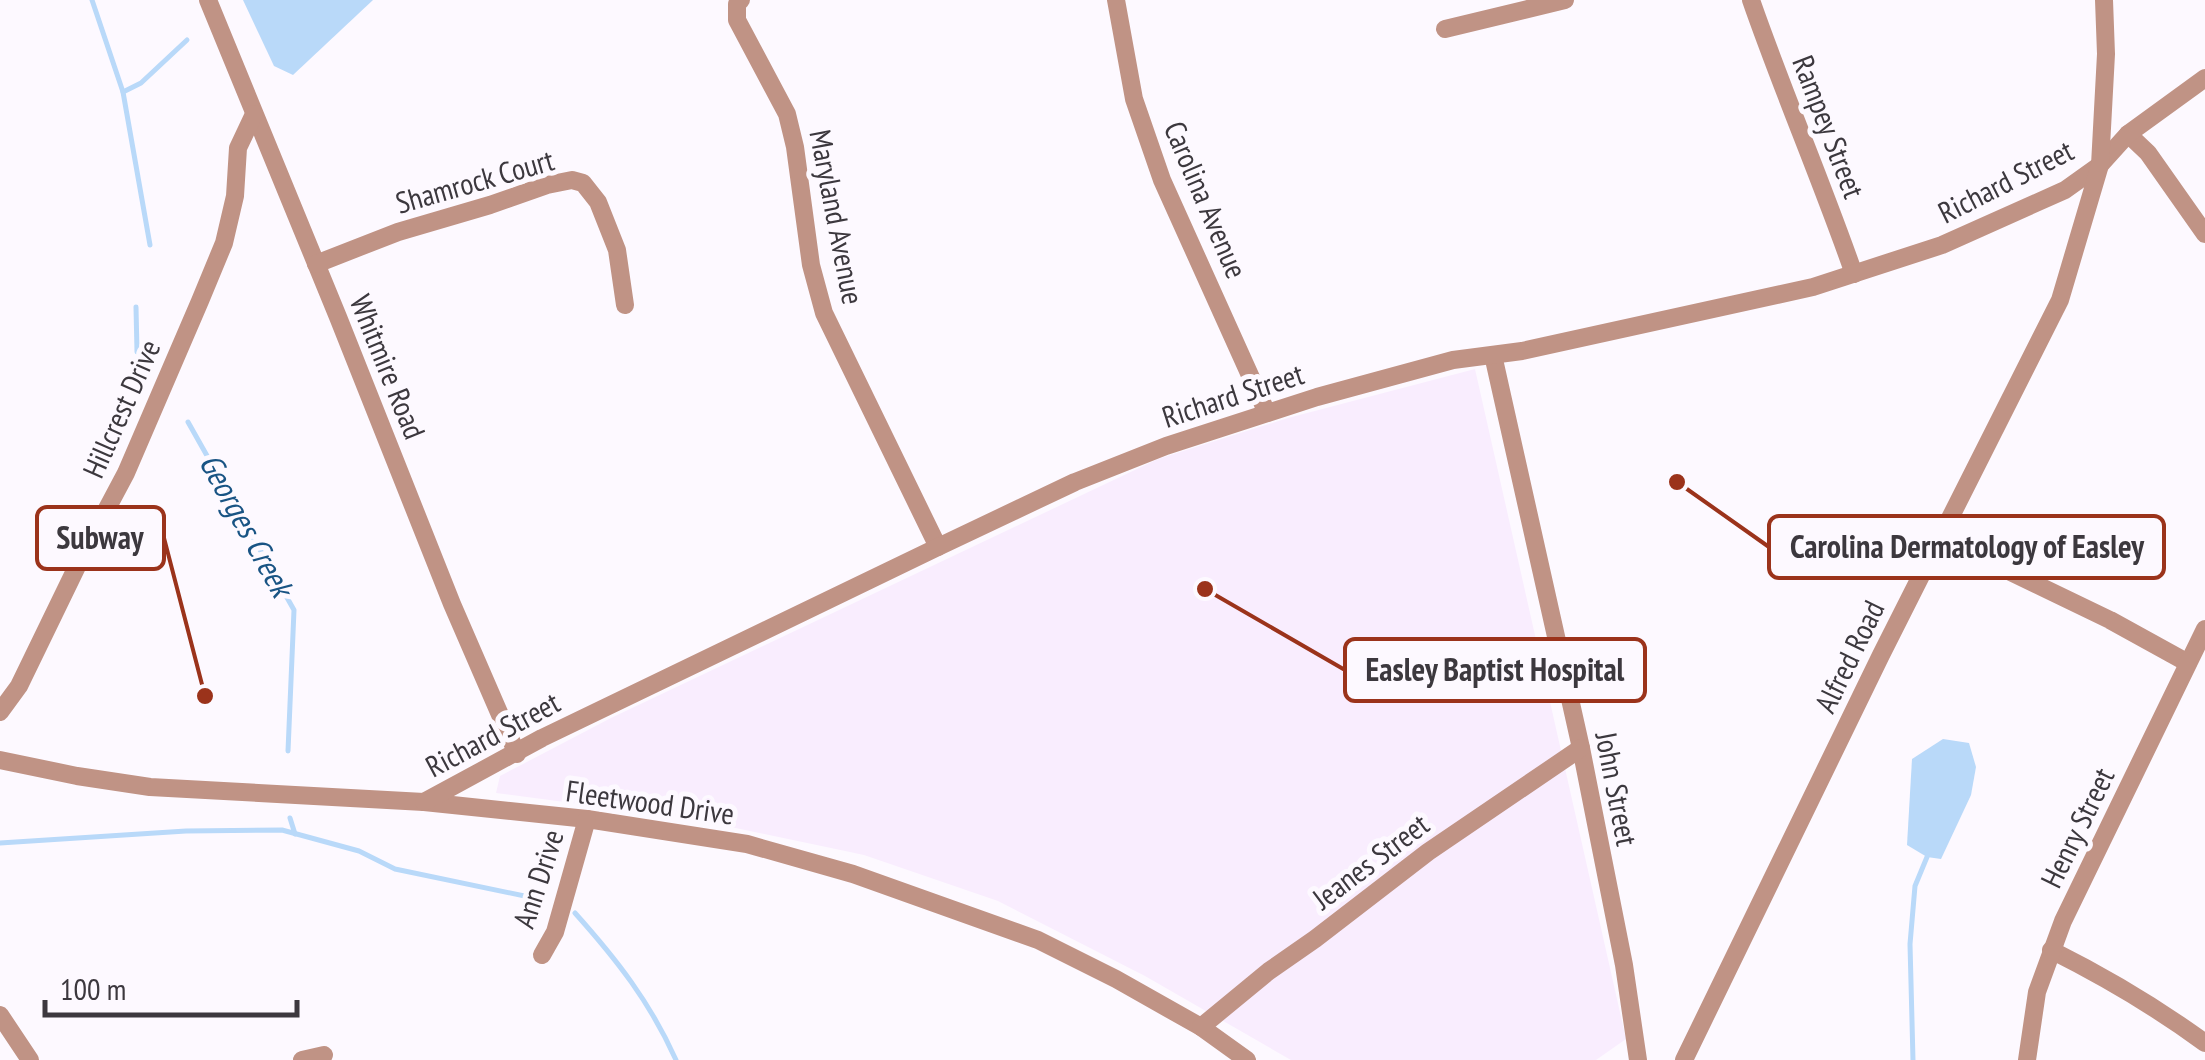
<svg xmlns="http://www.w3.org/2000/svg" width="2205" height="1060" viewBox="0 0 2205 1060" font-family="'PT Sans Narrow',sans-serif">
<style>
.built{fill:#f9edfe}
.water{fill:#b9d9f9}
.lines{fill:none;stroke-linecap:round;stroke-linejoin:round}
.stream{stroke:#b9d9f9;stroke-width:5}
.minor{stroke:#c09385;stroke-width:18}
.labels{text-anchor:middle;stroke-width:10;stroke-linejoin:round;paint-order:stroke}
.street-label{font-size:30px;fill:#3c383e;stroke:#fdf9ff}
.water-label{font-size:32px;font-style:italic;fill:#195484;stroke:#fdf9ff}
.leader{fill:none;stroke:#9b331b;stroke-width:4}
.callout-dot{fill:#9b331b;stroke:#fdf9ff;stroke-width:4}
.callout{fill:#fdf9ff;stroke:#9b331b;stroke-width:4}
.callout-label{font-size:32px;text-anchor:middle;font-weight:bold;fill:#3c383e}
</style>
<rect width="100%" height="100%" fill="#fdf9ff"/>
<path class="built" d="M 1475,369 L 1626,1039 L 1596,1060 L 1291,1060 L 1145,976 L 998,901 L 864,855 L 693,819 L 496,793 L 500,776 L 611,718 L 1158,459 L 1288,418 Z"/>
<g class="water">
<path d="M 243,0 L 373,0 L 293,75 L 274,66 Z"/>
<path d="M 1943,739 L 1969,743 L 1976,767 L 1971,795 L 1941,859 L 1927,857 L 1907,845 L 1912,759 Z"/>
</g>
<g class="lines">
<g class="stream">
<path d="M 92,0 L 123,92 L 150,245"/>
<path d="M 123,92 L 141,83 L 187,40"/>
<path d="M 136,307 L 137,352"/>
<path d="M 188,422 L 294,610 L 288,751"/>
<path d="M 290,818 L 295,834"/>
<path d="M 0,843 L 186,831 L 282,830 L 359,851 L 395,869 L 539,899"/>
<path d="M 575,913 C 617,960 650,1002 676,1060"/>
<path d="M 1913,1060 L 1910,944 L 1915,886 L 1927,857"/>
</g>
<g class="minor">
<path d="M 208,0 L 338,317 L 452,604 L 517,754"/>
<path d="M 741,0 L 737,4 L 737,20 L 787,114 L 795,147 L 811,265 L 824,313 L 938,547"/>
<path d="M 1116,0 L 1134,99 L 1162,180 L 1267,413"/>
<path d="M 1751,0 C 1783,92 1822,182 1854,274"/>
<path d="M 1445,29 L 1565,0"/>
<path d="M 2128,134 L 2148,153 L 2205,234"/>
<path d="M 316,264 L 398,232 L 490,205 L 547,185 L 572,180 L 583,183 L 598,202 L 617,250 L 625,305"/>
<path d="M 1493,355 L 1581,748 L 1624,965 L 1638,1060"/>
<path d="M 1940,538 L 2110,620 L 2188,663"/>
<path d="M 0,712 L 19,686 L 84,552 L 126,473 L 200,301 L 224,243 L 235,196 L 238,148 L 254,114"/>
<path d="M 0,760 L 77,776 L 150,787 L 424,802 L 587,819 L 747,844 L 853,874 L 1038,940 L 1116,979 L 1201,1027 L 1247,1060"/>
<path d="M 424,802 L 542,738 L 938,547 L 1075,482 L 1166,446 L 1317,397 L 1453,360 L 1522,351 L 1813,287 L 1942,245 L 2065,190 L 2100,165 L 2128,134 L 2205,78"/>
<path d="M 2051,950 C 2105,977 2156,1007 2205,1043"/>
<path d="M 542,955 L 555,932 L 587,819"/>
<path d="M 0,1015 L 30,1060"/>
<path d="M 1201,1027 L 1269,971 L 1315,939 L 1428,852 L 1581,748"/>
<path d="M 302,1060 L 324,1055"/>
<path d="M 1684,1060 L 1881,655 L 2060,300 L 2100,165 L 2106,54 L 2104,0"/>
<path d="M 2027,1060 L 2037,992 L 2063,921 L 2205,629"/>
</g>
</g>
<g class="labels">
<g class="street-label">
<text transform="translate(1828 127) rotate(69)" y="10">Rampey Street</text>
<text transform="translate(475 182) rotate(-16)" y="10">Shamrock Court</text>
<text transform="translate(2006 182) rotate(-27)" y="10">Richard Street</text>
<text transform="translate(1205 200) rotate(67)" y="10">Carolina Avenue</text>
<text transform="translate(836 217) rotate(79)" y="10">Maryland Avenue</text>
<text transform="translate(387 367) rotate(68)" y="10">Whitmire Road</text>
<text transform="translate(1233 396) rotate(-18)" y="10">Richard Street</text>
<text transform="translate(122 409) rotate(-66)" y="10">Hillcrest Drive</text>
<text transform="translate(1850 657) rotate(-64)" y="10">Alfred Road</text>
<text transform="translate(493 735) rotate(-28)" y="10">Richard Street</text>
<text transform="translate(1616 789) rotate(79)" y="10">John Street</text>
<text transform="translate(650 803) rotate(8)" y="10">Fleetwood Drive</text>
<text transform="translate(2078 828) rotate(-64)" y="10">Henry Street</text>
<text transform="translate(1371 862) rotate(-37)" y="10">Jeanes Street</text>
<text transform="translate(539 879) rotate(-72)" y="10">Ann Drive</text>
</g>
<g class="water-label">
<text transform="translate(246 525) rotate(61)" y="11">Georges Creek</text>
</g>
</g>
<path class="leader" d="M205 696L164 538M1677 482L1769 547M1205 589L1345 670"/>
<g class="callout-dot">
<circle cx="205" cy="696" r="10"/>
<circle cx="1677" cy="482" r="10"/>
<circle cx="1205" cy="589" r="10"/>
</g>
<g class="callout">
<rect x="37" y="507" width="127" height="62" rx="10"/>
<rect x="1769" y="516" width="395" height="62" rx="10"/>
<rect x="1345" y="639" width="300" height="62" rx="10"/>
</g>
<g class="callout-label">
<text x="100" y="549">Subway</text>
<text x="1967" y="558">Carolina Dermatology of Easley</text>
<text x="1495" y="681">Easley Baptist Hospital</text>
</g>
<path d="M45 1000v15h252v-15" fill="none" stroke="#3c383e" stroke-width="5"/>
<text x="60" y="1000" font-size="30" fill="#3c383e" stroke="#fdf9ff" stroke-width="8" paint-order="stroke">100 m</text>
</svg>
